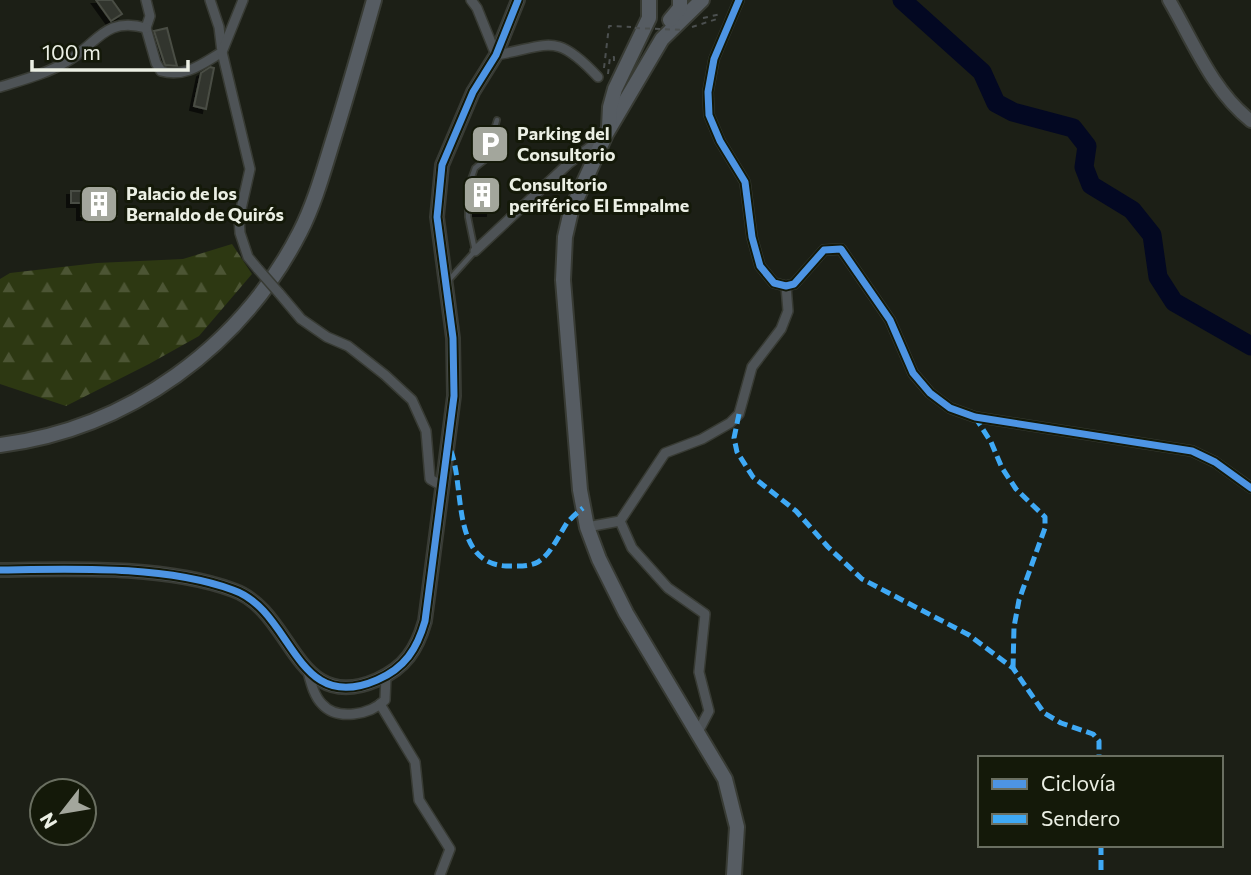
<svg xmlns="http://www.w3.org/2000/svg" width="1251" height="875" viewBox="0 0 1251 875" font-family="Commissioner,sans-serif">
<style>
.forest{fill:url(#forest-firs)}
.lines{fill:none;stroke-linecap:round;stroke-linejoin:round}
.river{stroke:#030822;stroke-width:19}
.building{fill:#33362e;stroke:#4a4d44;stroke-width:2;filter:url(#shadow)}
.lane-casing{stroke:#383b34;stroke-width:8}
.street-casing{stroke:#383b34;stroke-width:12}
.secondary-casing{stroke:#383b34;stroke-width:16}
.primary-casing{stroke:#383b34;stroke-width:18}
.path{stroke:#4c5050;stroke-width:2;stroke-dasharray:5 5;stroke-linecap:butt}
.lane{stroke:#4e5356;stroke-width:4.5}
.street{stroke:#4e5356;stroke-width:9}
.secondary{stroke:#505559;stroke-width:12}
.primary{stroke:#565c62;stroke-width:14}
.street-bridge-casing{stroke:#383b34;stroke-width:12;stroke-linecap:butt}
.path-bridge{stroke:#4c5050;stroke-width:2;stroke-dasharray:5 5;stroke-linecap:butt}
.street-bridge{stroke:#4e5356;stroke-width:9}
.quiet{stroke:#3fa9f5;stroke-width:5;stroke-dasharray:10 5;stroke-linecap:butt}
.cycleway-casing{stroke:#141909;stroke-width:11}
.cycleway{stroke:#4d94e3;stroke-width:7}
.labels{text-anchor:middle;stroke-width:6;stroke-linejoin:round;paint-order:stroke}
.poi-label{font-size:18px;font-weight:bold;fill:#ebefe4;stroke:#141909;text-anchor:start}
</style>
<defs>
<pattern id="forest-firs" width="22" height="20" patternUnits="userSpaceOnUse" patternTransform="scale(1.75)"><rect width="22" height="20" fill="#2d3812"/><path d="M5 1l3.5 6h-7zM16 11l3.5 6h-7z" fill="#4c5534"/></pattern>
<filter id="shadow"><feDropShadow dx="-4" dy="4" stdDeviation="0" flood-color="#0009"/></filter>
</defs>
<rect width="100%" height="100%" fill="#1c1f16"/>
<path class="forest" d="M 232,244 L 252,274 L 199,336 L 149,364 L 66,406 L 0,384 L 0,279 L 10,273 L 97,263 L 183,259 Z"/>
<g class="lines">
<path class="river" d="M 902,0 L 982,72 L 996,103 L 1013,112 L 1073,128 L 1087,146 L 1084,167 L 1091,185 L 1132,210 L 1152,235 L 1158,277 L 1174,302 L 1251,346"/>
</g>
<g class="building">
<path d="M 96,0 L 112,0 L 122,14 L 111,21 Z"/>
<path d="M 167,28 L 174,55 L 177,66 L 165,65 L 154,31 Z"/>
<path d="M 210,67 L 214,68 L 206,109 L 194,106 L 201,73 Z"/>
<path d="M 477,180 L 492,183 L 490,212 L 473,212 L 473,195 Z"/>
<path d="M 71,191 L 117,191 L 117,216 L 81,216 L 81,203 L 71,203 Z"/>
</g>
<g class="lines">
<g class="lane-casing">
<path id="lane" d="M 448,281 L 475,251 L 468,217 L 468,188 L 475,168 L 485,160 L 497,120"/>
</g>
<g class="street-casing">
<g id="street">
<path d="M 146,0 L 150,16 L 146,28 L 156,63 L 161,71 C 185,78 202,64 222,52 L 219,27 L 210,0"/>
<path d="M 243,0 L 222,52 L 250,169 L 239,218 L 240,233 L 248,257 L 258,269"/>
<path d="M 471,0 L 477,8 L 496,55 C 550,46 555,31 598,77"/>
<path d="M 739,0 L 714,59 L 708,92 L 709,115 L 720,141 L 745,182 L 752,237 L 760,266 L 774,283 L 786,286 L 794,284 L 824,250 L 841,249 L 890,320 L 913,373 L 930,393 L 950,408 L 975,417 L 1192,451 L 1215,462 L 1251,488"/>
<path d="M 0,87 C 22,80 46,74 66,62 C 97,45 104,16 146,28"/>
<path d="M 475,251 L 568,164 L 602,138"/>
<path d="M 279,293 L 301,319 L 327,337 L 348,346 L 385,375 L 412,400 L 426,431 L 430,479 L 442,486"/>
<path d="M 620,521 L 632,548 L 668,588 L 705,614 L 699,672 L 709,711 L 698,732"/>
<path d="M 587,527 L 620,521 L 665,453 L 702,439 L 730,423 L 739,414 L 752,367 L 781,329 L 788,311 L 786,286"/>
<path d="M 308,672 C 311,683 314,696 322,704 C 337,721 370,715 385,700 L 386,676"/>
<path d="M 380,704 L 415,762 L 419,800 L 450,849 L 440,875"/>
</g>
</g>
<g class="secondary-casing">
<g id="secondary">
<path d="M 1169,0 C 1194,43 1212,90 1251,121"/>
<path d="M 0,570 C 73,569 164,565 233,590 C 294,611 294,716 377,680 C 405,668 417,649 425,621 L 454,396 L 453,338 L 437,217 L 442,165 L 473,92 L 496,55 L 518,0"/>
</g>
</g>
<g class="primary-casing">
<g id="primary">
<path d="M 702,0 L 662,39 L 606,134 L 571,211 L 565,237 L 563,280 L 580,490 L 587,527 L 599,559 L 626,613 L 725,779 L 737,827 L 734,875"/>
<path d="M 670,20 L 680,8 L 680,0"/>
<path d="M 609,127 L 610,107 L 615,89 L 649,18 L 649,0"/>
<path d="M 0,445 C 128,429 241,347 300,232 C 315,203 324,169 334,137 C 348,92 361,46 374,0"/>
</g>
</g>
<g class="path">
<path d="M 703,18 L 721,14"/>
<path d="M 692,27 L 720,18"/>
<path d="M 604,68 L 609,26 L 631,27"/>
<path d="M 608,74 L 610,57 L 614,57 L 614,61"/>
</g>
<use href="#lane" class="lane"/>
<use href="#street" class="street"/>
<use href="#secondary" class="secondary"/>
<use href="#primary" class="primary"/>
<g class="street-bridge-casing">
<path id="street-bridge" d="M 258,269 L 279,293"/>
</g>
<path class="path-bridge" d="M 635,28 L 685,30"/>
<use href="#street-bridge" class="street-bridge"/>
<g class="quiet">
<path d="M 739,414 L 734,438 L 737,452 L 753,477 L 796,511 L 828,547 L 862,579 L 969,635 L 1013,668 L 1044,713 L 1061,723 L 1093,734 L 1099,741 L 1099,758"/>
<path d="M 975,417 L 991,442 L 1002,468 L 1016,489 L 1045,517 L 1045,528 L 1019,600 L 1014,627 L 1013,668"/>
<path d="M 451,451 C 465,489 451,563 506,566 C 517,566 529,567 538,562 C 551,554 559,535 567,523 C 572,517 578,512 583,508"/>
<path d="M 1101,845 L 1101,875"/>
</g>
<g class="cycleway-casing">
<g id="cycleway">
<path d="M 739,0 L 714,59 L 708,92 L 709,115 L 720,141 L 745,182 L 752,237 L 760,266 L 774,283 L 786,286 L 794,284 L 824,250 L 841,249 L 890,320 L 913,373 L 930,393 L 950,408 L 975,417 L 1192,451 L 1215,462 L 1251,488"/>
<path d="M 0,570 C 73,569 164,565 233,590 C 294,611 294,716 377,680 C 405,668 417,649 425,621 L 454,396 L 453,338 L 437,217 L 442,165 L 473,92 L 496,55 L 518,0"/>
</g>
</g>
<use href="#cycleway" class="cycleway"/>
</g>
<defs>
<g id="parking-square" transform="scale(2.0125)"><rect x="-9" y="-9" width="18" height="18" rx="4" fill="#a3a69c" stroke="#141909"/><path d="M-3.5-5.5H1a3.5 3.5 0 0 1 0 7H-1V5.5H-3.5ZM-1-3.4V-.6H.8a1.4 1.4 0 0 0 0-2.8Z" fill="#fff"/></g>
<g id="building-square" transform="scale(2.0125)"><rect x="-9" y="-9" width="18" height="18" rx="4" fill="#a3a69c" stroke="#141909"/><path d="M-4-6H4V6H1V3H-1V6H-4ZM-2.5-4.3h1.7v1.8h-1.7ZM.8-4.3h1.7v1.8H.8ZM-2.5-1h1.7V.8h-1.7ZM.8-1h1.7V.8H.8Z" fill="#fff"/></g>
</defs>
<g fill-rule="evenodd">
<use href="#parking-square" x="490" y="144"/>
<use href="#building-square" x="482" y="195"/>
<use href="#building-square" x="99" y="204"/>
</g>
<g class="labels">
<g class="poi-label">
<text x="517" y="140">Parking del<tspan x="517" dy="21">Consultorio</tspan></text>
<text x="509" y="191">Consultorio<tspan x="509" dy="21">periférico El Empalme</tspan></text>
<text x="126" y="200">Palacio de los<tspan x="126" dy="21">Bernaldo de Quirós</tspan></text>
</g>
</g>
<rect x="978" y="756" width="245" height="91" fill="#141909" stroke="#6a6f61" stroke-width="2"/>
<rect x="992" y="779" width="35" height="10" fill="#4d94e3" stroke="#6a6f61" stroke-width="2"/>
<text x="1041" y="791" font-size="21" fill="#ebefe4">Ciclovía</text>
<rect x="992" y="814" width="35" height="10" fill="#3fa9f5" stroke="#6a6f61" stroke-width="2"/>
<text x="1041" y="826" font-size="21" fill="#ebefe4">Sendero</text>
<g transform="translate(63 812) rotate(239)"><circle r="33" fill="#141909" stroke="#6a6f61" stroke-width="2"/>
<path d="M0-5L12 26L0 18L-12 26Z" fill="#a3a69c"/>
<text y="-10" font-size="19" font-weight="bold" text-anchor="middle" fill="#ebefe4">N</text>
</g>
<path d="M32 60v10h156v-10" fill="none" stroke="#ebefe4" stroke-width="3.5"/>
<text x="42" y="60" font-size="21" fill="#ebefe4" stroke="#141909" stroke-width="5" paint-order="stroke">100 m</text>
</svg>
